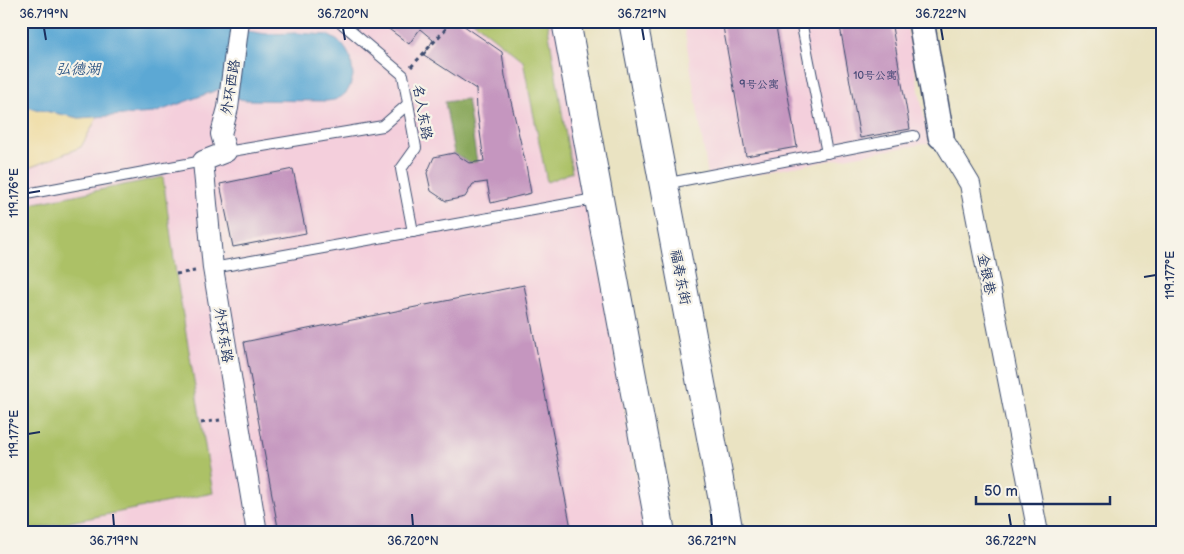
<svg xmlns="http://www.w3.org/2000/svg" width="1184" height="554" viewBox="0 0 1184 554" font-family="'Balsamiq Sans','LXGW WenKai TC',sans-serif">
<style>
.built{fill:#f4cfdc}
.green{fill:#acc166;stroke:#647862}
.forest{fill:#89a75b;stroke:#526b5c}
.sand{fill:#eeda9e;stroke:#84847e}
.water{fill:#5ba8d4;stroke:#3b6c99}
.building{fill:#c596bf}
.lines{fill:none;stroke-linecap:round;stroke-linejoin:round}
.service-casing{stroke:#3a4a6d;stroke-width:12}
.minor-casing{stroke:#3a4a6d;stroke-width:22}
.tertiary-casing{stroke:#3a4a6d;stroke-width:28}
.primary-casing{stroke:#3a4a6d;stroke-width:30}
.path{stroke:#3a4a6d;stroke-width:3;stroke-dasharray:4 4;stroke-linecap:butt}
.service{stroke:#fff;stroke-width:10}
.minor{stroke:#fff;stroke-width:20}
.tertiary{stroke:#fff;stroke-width:25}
.primary{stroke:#fff;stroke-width:28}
.ticks{fill:none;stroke:#1b2f5e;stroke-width:2}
.labels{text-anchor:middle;stroke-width:4.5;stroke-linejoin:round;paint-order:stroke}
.number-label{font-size:11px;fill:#464976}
.street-label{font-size:14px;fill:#1b2f5e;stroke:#f7f3e8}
.water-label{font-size:15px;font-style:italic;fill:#315987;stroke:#f7f3e8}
.neatline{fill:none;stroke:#1b2f5e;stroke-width:2}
.ticks-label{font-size:12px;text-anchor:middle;fill:#1b2f5e}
</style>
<rect width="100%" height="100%" fill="#f7f3e8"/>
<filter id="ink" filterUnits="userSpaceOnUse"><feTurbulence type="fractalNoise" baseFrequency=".02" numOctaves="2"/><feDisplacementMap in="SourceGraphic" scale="10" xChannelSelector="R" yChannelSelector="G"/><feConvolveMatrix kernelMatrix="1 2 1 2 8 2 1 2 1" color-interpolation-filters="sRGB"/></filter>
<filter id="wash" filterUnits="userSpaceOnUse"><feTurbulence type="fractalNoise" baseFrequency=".0096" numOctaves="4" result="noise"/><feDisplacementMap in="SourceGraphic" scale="20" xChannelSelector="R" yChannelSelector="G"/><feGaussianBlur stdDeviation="1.12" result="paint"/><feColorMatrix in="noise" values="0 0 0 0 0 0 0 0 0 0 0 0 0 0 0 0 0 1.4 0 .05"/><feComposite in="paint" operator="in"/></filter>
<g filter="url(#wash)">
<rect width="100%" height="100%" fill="#eae3c2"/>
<g class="built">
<path d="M 21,21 L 557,21 L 646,533 L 21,533 Z"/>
<path d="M 683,21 L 906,21 L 929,143 L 709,182 Z"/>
</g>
<g class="green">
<path d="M 473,21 L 547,21 L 572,172 L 547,182 L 523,61 Z"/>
<path d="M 163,177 L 176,274 L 213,493 L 21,532 L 21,206 Z"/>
</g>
<path class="forest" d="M 467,99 L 477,162 L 469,163 L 454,153 L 445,102 Z"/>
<path class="sand" d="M 21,106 L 79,118 L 98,116 L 81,147 L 29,168 L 21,169 Z"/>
<path class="water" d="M 21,21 L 155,21 L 156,23 C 163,24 169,24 176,21 L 206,21 L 217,26 L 266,34 L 297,33 L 327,35 L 335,39 L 342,44 L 347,51 L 351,59 L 353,76 L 350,86 L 347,92 L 341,97 L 334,100 L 327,101 L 245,100 L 240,99 L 220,89 L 154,113 L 79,118 L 21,106 Z"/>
<g id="blocks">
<g class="building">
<path d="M 378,21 L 457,21 L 502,52 L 505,76 L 526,165 L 531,193 L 491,203 L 487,182 L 473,184 L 465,197 L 446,201 L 431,191 L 427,173 L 434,157 L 454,153 L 469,163 L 484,161 L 477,110 L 476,89 L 424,55 L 433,40 L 420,29 L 409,44 Z"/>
<path d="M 722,21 L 775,21 L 797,147 L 746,156 Z"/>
<path d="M 839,21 L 891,21 L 910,129 L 860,138 Z"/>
<path d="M 293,169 L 306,233 L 233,247 L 220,184 Z"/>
<path d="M 524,285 L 572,533 L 279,533 L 244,342 Z"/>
</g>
</g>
</g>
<g filter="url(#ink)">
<use href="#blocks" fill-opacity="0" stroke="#3a4a6d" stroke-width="1"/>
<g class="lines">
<g class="service-casing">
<g id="service">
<path d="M 339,21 L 403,75 L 416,148 L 401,169 L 413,232"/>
<path d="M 801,21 L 827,153"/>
<path d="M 226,152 L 383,126 L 408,104"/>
<path d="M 664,184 L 914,136"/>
<path d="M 21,195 L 203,161"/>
<path d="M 213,268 L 589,200 L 598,197"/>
</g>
</g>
<g class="minor-casing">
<g id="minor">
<path d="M 239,21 L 228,108 L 221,134 L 226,152 L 203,161 L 213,268 L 257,533"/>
<path d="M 941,136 L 970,184 L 1038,533"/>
</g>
</g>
<g class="tertiary-casing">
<path id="tertiary" d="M 921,21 L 941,136"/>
</g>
<g class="primary-casing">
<g id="primary">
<path d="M 566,21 L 661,533"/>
<path d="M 633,21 L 729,533"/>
</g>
</g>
<g class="path">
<path d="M 411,67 L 453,21"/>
<path d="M 176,274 L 195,271"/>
<path d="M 201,423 L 220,420"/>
</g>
<use href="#service" class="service"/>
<use href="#minor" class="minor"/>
<use href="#tertiary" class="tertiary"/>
<use href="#primary" class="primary"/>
</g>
</g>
<path class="ticks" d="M 44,28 L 46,40M 343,28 L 345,40M 642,28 L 644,40M 941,28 L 943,40M 28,193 L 40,191M 1144,277 L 1156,275M 28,434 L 40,432M 113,514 L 114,526M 412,514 L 413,526M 711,514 L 712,526M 1009,514 L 1011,526"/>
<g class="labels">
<g class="number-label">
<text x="875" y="79">10号公寓</text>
<text x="759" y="88">9号公寓</text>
</g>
<g class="street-label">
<text transform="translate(230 87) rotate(-81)" y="5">外环西路</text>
<text transform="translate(423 112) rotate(80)" y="5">名人东路</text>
<text transform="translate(987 274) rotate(79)" y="5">金银巷</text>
<text transform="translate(681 277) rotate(79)" y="5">福寿东街</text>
<text transform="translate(224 335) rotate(81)" y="5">外环东路</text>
</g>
<g class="water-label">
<text x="78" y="74">弘德湖</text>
</g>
</g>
<rect width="1184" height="554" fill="none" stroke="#f7f3e8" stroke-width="55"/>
<path d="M976 496v8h134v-8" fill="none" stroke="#1b2f5e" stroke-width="2.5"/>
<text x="984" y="496" font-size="15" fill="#1b2f5e" stroke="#f7f3e8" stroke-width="4" paint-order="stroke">50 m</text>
<rect x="28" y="28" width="1128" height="498" class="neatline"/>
<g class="ticks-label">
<text x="44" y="18">36.719°N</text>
<text x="343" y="18">36.720°N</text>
<text x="642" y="18">36.721°N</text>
<text x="941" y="18">36.722°N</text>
<text transform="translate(14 193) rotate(-90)" y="4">119.176°E</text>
<text transform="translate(1170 275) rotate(-90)" y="4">119.177°E</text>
<text transform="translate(14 434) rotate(-90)" y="4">119.177°E</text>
<text x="114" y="545">36.719°N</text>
<text x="413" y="545">36.720°N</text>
<text x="712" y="545">36.721°N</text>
<text x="1011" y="545">36.722°N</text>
</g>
</svg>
